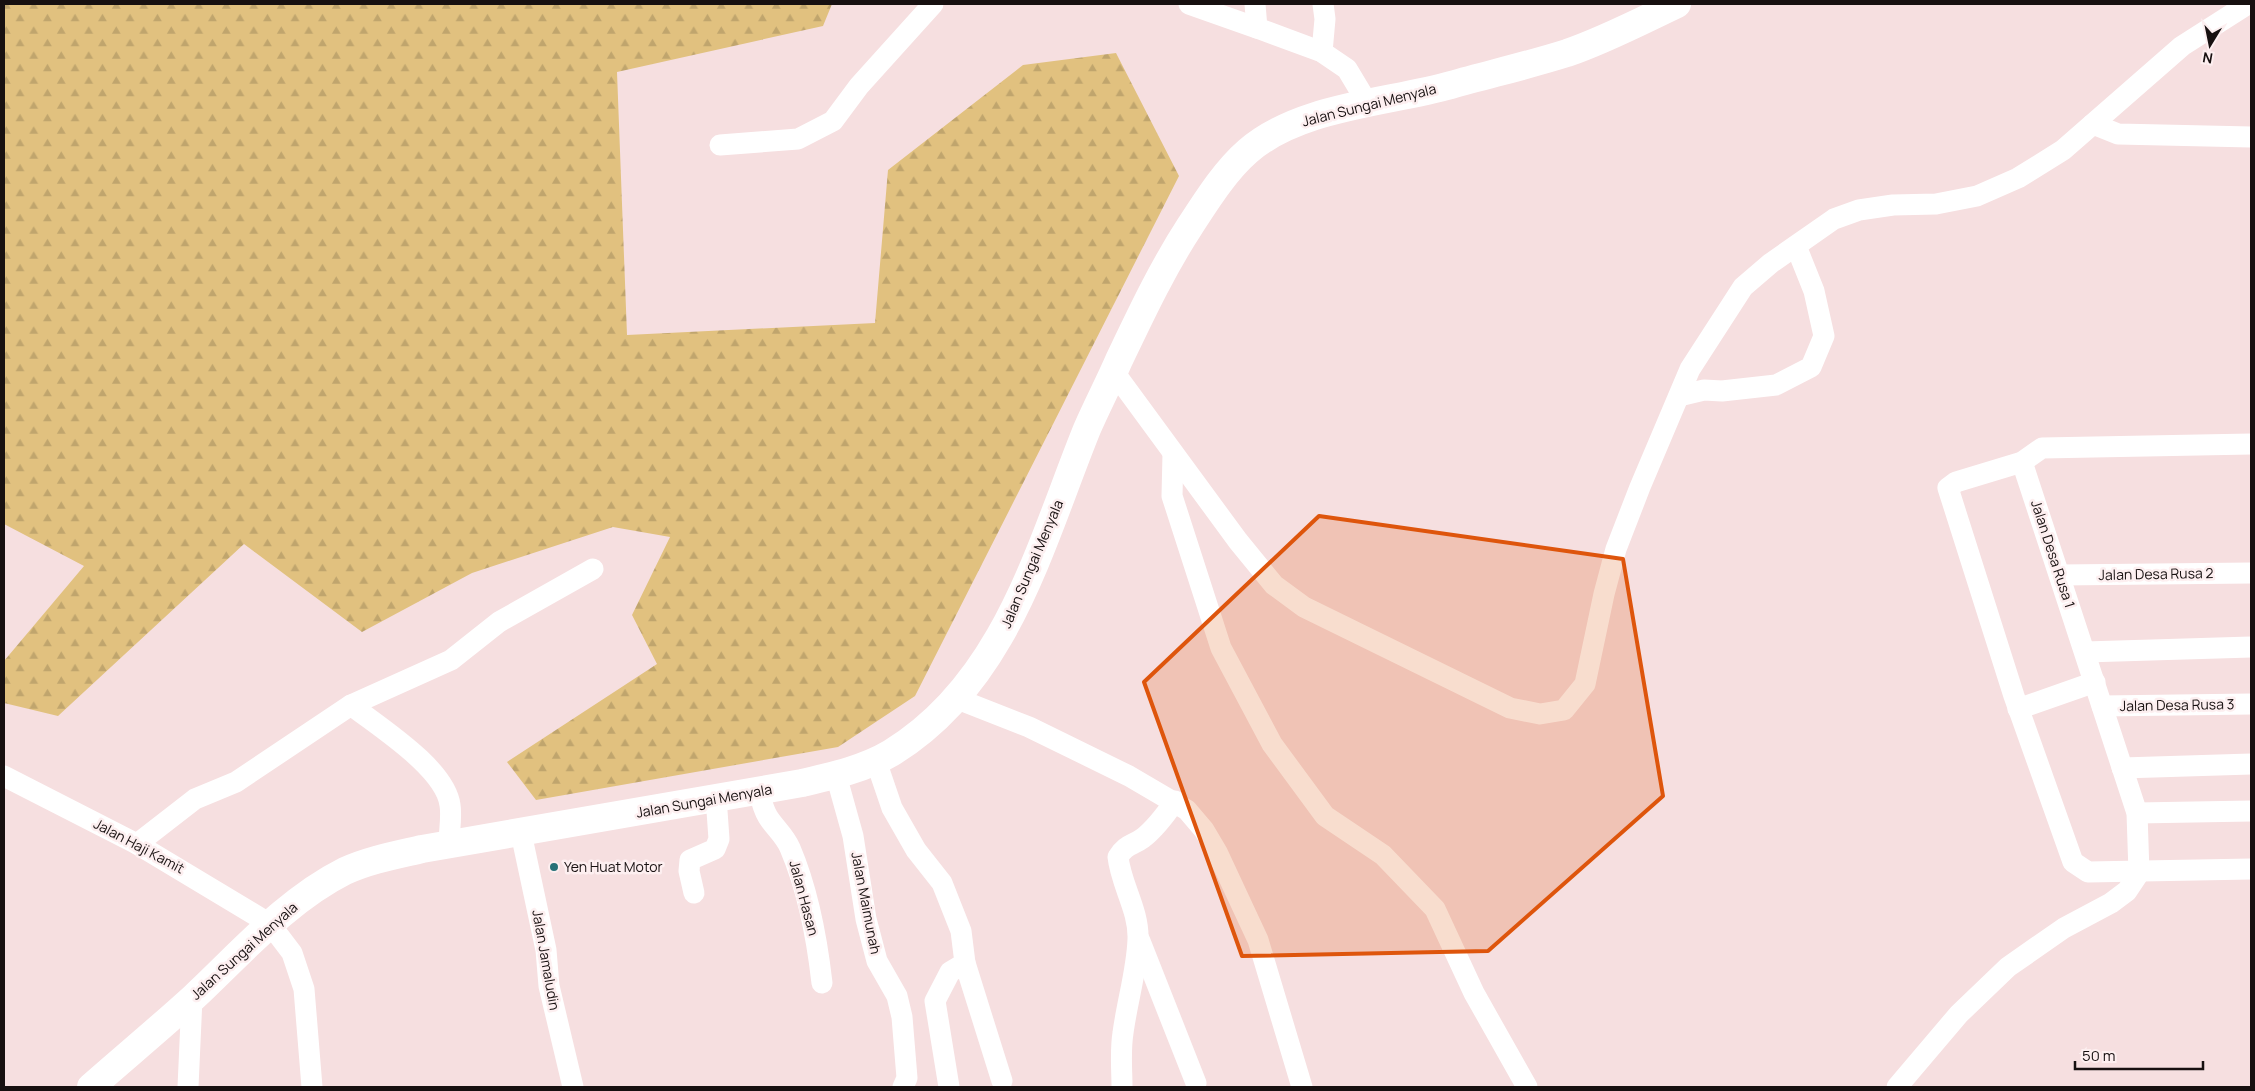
<svg xmlns="http://www.w3.org/2000/svg" width="2255" height="1091" viewBox="0 0 2255 1091" font-family="Manrope,sans-serif">
<style>
.forest{fill:url(#forest-firs)}
.lines{fill:none;stroke-linecap:round;stroke-linejoin:round}
.minor{stroke:#fff;stroke-width:21}
.major{stroke:#fff;stroke-width:28}
.marked{fill:#de550c;fill-opacity:0.2;stroke:#de550c;stroke-width:4;stroke-linejoin:round}
.poi-dot{fill:#277177;stroke:#fdeff0;stroke-width:2}
.labels{text-anchor:middle;stroke-width:5;stroke-linejoin:round;paint-order:stroke}
.street-label{font-size:14px;fill:#171010;stroke:#fdeff0}
.poi-label{font-size:14px;fill:#171010;stroke:#fdeff0;text-anchor:start}
</style>
<defs>
<pattern id="forest-firs" width="22" height="20" patternUnits="userSpaceOnUse" patternTransform="scale(1.25)"><rect width="22" height="20" fill="#e1c17f"/><path d="M5 1l3.5 6h-7zM16 11l3.5 6h-7z" fill="#c0a56d"/></pattern>
</defs>
<rect width="100%" height="100%" fill="#f6dfe0"/>
<path class="forest" d="M 4,4 L 832,4 L 823,26 L 617,72 L 627,335 L 875,323 L 888,170 L 1023,65 L 1116,53 L 1179,176 L 915,696 L 838,747 L 536,800 L 507,762 L 657,664 L 632,615 L 670,537 L 613,527 L 472,573 L 362,632 L 244,544 L 58,716 L 4,703 L 4,661 L 84,566 L 4,524 Z"/>
<g class="lines">
<g class="minor">
<path d="M 1189,4 L 1257,28"/>
<path d="M 1255,4 L 1257,28 L 1322,52 L 1347,69 L 1368,104"/>
<path d="M 1322,52 L 1325,19 L 1323,4"/>
<path d="M 2093,124 L 2118,134 L 2251,137"/>
<path d="M 720,145 L 798,139 L 833,121 L 859,86 L 933,4"/>
<path d="M 1114,372 L 1238,541 L 1274,585 L 1304,607 L 1510,708 L 1540,714 L 1564,710 L 1585,684 L 1604,594 L 1616,549 L 1640,487 L 1690,369 L 1743,287 L 1771,263 L 1834,219 L 1859,210 L 1893,205 L 1936,204 L 1977,196 L 2018,178 L 2063,150 L 2182,46 L 2248,4"/>
<path d="M 1679,396 L 1704,390 L 1722,391 L 1776,385 L 1811,367 L 1824,336 L 1814,291 L 1796,246"/>
<path d="M 2251,444 L 2042,448 L 2022,462 L 1956,482 L 1948,488 L 2014,696 L 2073,862 L 2088,872 L 2251,869"/>
<path d="M 1173,454 L 1172,496 L 1221,648 L 1272,744 L 1325,816 L 1383,855 L 1435,909 L 1474,993 L 1527,1087"/>
<path d="M 2060,575 L 2251,573"/>
<path d="M 2085,652 L 2251,647"/>
<path d="M 955,698 L 1029,727 L 1129,776 L 1187,810 L 1204,830 L 1217,852 L 1258,940 L 1302,1087"/>
<path d="M 351,705 C 379,727 445,768 450,805 C 452,817 449,831 449,844"/>
<path d="M 2102,706 L 2251,704"/>
<path d="M 2018,709 L 2095,682"/>
<path d="M 876,761 L 892,808 L 916,850 L 942,883 L 961,931 L 965,963 L 950,972 L 935,1001 L 949,1087"/>
<path d="M 2122,768 L 2251,764"/>
<path d="M 836,775 L 853,836 L 866,919 L 877,961 L 897,996 L 902,1017 L 907,1078 L 903,1087"/>
<path d="M 4,776 L 137,844 L 270,924 L 292,953 L 304,989 L 312,1087"/>
<path d="M 759,791 C 761,800 763,809 768,817 C 775,828 785,836 790,848 C 808,890 817,939 822,983"/>
<path d="M 2137,813 L 2251,811"/>
<path d="M 521,833 L 546,950 L 549,986 L 573,1087"/>
<path d="M 137,844 L 195,799 L 236,782 L 351,705 L 451,660 L 499,622 L 593,569"/>
<path d="M 694,893 L 689,871 L 690,860 L 715,849 L 719,839 L 716,797"/>
<path d="M 1140,941 L 1196,1083"/>
<path d="M 965,963 L 1002,1081"/>
<path d="M 188,1087 L 192,998"/>
<path d="M 1122,1087 C 1122,1070 1120,1051 1123,1033 C 1127,1002 1137,970 1138,939 C 1139,910 1121,885 1118,857 C 1126,844 1132,846 1143,838 C 1156,828 1166,814 1175,801"/>
<path d="M 1897,1087 L 1959,1014 L 2008,967 L 2064,928 L 2111,903 L 2127,891 L 2139,873 L 2137,813 L 2022,462"/>
</g>
<path class="major" d="M 91,1087 C 125,1057 160,1028 194,997 C 241,953 287,900 345,871 C 369,860 396,855 422,849 L 802,783 C 832,776 864,769 891,753 C 1006,683 1040,545 1087,429 C 1097,406 1109,383 1119,360 C 1141,314 1162,269 1190,226 C 1207,200 1225,171 1248,151 C 1300,106 1387,103 1451,85 C 1490,74 1529,65 1567,53 C 1605,40 1641,21 1677,4"/>
</g>
<path class="marked" d="M 1319,516 L 1623,559 L 1663,796 L 1488,951 L 1242,956 L 1144,682 Z"/>
<circle class="poi-dot" cx="554" cy="867" r="5"/>
<g class="labels">
<g class="street-label">
<text transform="translate(1369 105) rotate(-14)" y="5">Jalan Sungai Menyala</text>
<text transform="translate(2053 554) rotate(72)" y="5">Jalan Desa Rusa 1</text>
<text transform="translate(1032 564) rotate(-67)" y="5">Jalan Sungai Menyala</text>
<text transform="translate(2156 574) rotate(-1)" y="5">Jalan Desa Rusa 2</text>
<text transform="translate(2177 705) rotate(-1)" y="5">Jalan Desa Rusa 3</text>
<text transform="translate(704 801) rotate(-10)" y="5">Jalan Sungai Menyala</text>
<text transform="translate(139 846) rotate(28)" y="5">Jalan Haji Kamit</text>
<text transform="translate(804 898) rotate(75)" y="5">Jalan Hasan</text>
<text transform="translate(866 903) rotate(79)" y="5">Jalan Maimunah</text>
<text transform="translate(244 951) rotate(-42)" y="5">Jalan Sungai Menyala</text>
<text transform="translate(546 960) rotate(80)" y="5">Jalan Jamaludin</text>
</g>
<g class="poi-label">
<text x="564" y="872">Yen Huat Motor</text>
</g>
</g>
<rect width="2255" height="1091" fill="none" stroke="#171010" stroke-width="10"/>
<g transform="translate(2210 45) rotate(190)" stroke="#fdeff0" stroke-width="4" paint-order="stroke">
<path d="M0-4L9 19L0 12L-9 19Z" fill="#171010"/>
<text y="-8" font-size="14" font-weight="bold" text-anchor="middle" fill="#171010">N</text>
</g>
<path d="M2075 1061v8h128v-8" fill="none" stroke="#171010" stroke-width="2.5"/>
<text x="2082" y="1061" font-size="15" fill="#171010" stroke="#fdeff0" stroke-width="4" paint-order="stroke">50 m</text>
</svg>
